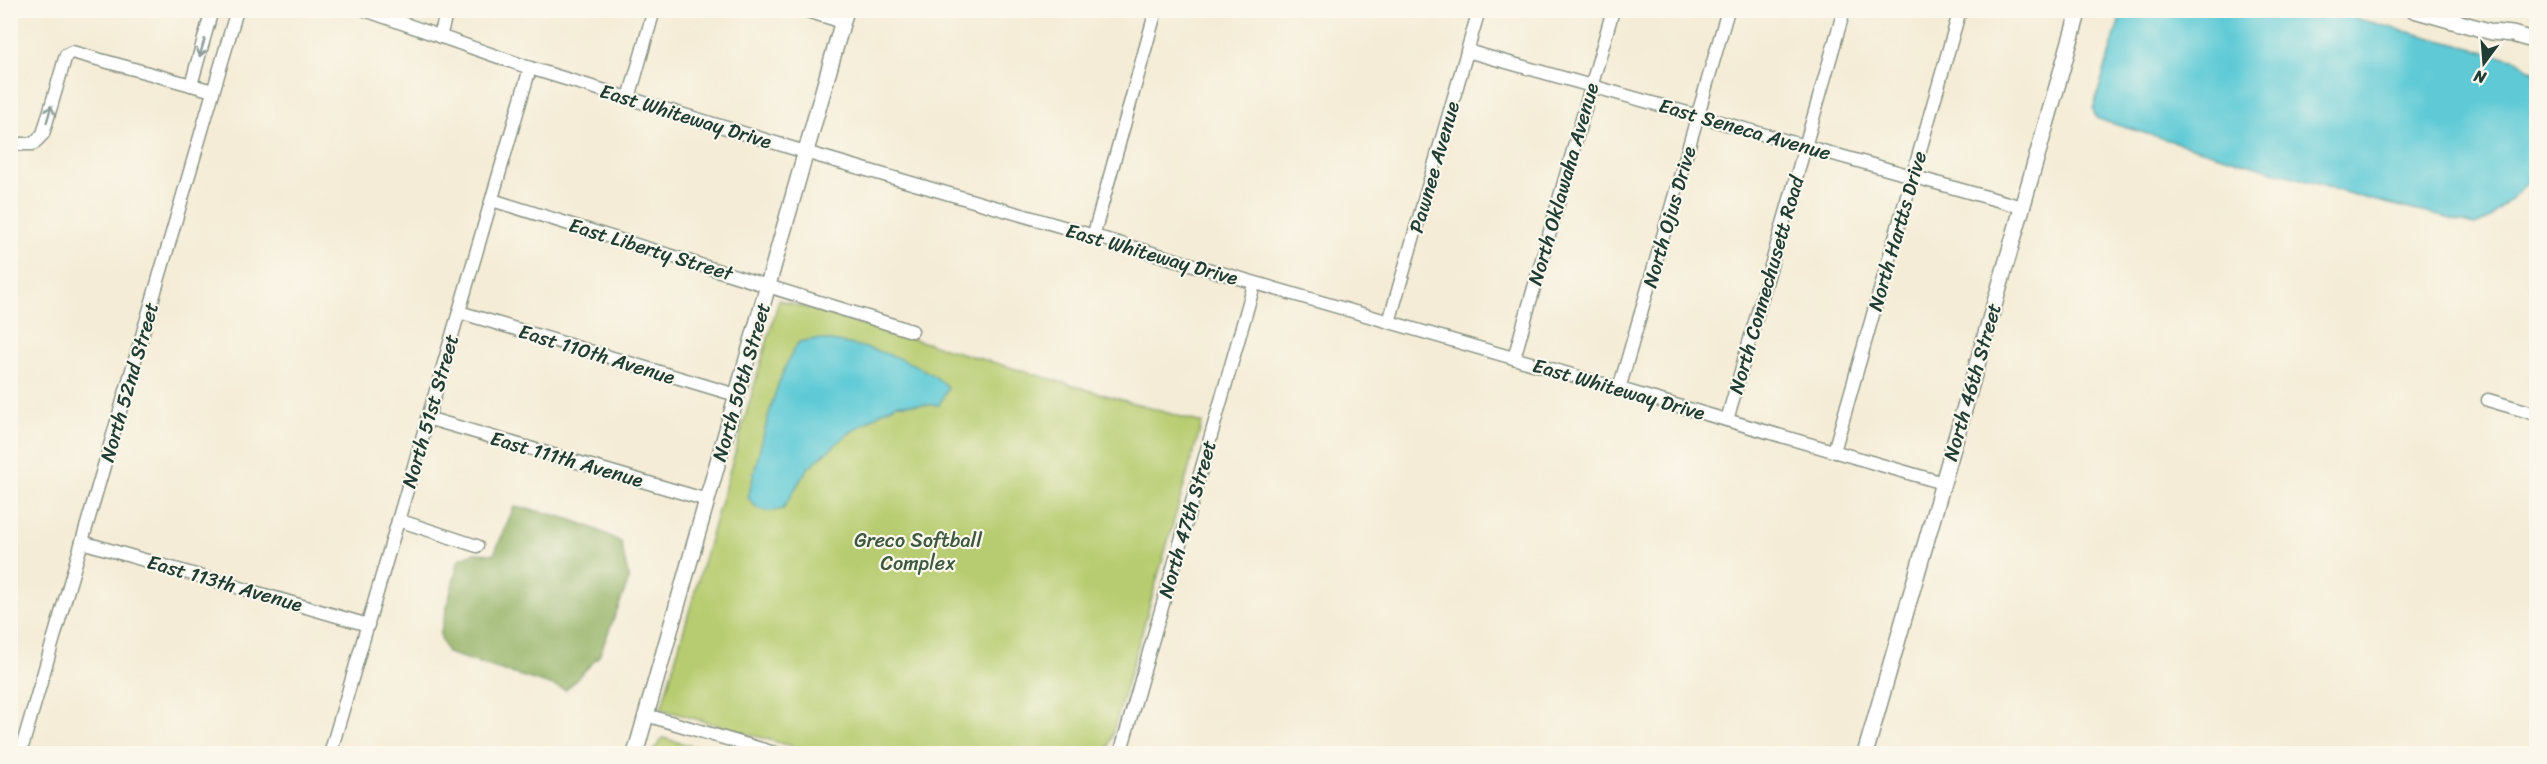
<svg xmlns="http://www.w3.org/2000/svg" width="2547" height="764" viewBox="0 0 2547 764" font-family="Sriracha,sans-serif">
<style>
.green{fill:#b7cc70;stroke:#6b8452;stroke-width:1.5}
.forest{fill:#91b062;stroke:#58764b;stroke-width:1.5}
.water{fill:#5ecad6;stroke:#3e8485;stroke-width:1.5}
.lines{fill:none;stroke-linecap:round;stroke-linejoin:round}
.minor-casing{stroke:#8a9485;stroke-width:15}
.tertiary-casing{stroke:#8a9485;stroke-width:18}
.minor{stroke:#fff;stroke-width:12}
.tertiary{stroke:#fff;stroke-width:15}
.oneway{stroke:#8f9e9a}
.labels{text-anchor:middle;stroke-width:4.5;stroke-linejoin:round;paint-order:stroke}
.street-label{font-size:20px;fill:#1f3d34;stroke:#fbf7ec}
.park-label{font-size:20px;fill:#3d5a40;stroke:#fbf7ec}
</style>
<rect width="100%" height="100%" fill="#fbf7ec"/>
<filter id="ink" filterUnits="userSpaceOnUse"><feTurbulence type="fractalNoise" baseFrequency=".0167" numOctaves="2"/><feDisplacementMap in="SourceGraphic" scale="12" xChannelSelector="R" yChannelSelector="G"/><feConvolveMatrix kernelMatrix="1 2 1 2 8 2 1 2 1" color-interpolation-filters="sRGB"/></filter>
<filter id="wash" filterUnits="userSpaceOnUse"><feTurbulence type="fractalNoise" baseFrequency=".008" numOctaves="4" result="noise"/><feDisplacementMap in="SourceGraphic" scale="24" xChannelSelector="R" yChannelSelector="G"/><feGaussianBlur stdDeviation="1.35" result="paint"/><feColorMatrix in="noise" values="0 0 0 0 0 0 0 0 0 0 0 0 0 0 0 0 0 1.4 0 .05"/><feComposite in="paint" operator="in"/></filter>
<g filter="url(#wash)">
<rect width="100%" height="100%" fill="#f4ecd6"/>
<g class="green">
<path d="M 779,300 L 1202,423 L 1107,753 L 815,753 L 661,709 Z"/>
<path d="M 663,738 L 716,753 L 651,753 Z"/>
</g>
<path class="forest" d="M 514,507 C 555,513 585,522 621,542 L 629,580 L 599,656 L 566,690 L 447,653 L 440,635 L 459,559 L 474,553 L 494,554 Z"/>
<g class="water">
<path d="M 2122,11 L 2327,11 L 2517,60 L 2529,69 L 2536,72 L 2536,175 L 2489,219 L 2475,225 L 2361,197 L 2107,122 L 2096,118 L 2093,109 Z"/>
<path d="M 816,339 C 860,344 915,357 948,387 L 939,405 L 898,404 L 885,410 L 848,434 L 807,469 L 783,509 C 766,513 757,512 748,497 C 761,450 772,381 799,342 Z"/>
</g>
</g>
<g filter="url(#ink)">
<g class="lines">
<g class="minor-casing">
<g id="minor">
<path d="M 365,10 L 530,68 L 805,152 L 1943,483"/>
<path d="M 804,10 L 843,22"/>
<path d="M 440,37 L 447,10"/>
<path d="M 1467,51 L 2022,207"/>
<path d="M 191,85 L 212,10"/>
<path d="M 629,98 L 654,10"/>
<path d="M 10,141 L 20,144 L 33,144 L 43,134 L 66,55 L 72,52 L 213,91"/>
<path d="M 492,200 L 912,331"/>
<path d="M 1093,237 L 1156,10"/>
<path d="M 459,312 L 736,395"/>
<path d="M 1389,322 L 1479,10"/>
<path d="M 1514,358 L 1613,10"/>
<path d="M 1619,389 L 1728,10"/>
<path d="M 2488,400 L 2536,414"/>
<path d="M 427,418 L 707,500"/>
<path d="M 1727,420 L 1844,10"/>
<path d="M 1834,451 L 1960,10"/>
<path d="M 398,520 L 477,546"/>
<path d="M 82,542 L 368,625"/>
<path d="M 646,715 L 778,754"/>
<path d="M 20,754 L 237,10"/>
<path d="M 330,754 L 530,68"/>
<path d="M 1120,754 L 1254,285"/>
</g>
</g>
<g class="tertiary-casing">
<g id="tertiary">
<path d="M 2414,10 L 2492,32 L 2512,34 L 2536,41"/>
<path d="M 635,754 L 846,10"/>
<path d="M 1865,754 L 2079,10"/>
</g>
</g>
<use href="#minor" class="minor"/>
<use href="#tertiary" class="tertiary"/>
</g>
<defs><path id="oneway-shaft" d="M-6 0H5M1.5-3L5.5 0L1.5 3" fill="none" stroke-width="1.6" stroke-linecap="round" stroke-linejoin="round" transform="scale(1.5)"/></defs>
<g class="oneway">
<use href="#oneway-shaft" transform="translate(202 48) rotate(106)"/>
<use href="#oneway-shaft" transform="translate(49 114) rotate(-74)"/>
</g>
</g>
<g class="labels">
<g class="street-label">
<text transform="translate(686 116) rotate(17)" y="7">East Whiteway Drive</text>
<text transform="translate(1745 129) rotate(16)" y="7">East Seneca Avenue</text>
<text transform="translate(1434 167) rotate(-74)" y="7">Pawnee Avenue</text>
<text transform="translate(1563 184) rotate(-74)" y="7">North Oklawaha Avenue</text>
<text transform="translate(1669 217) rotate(-74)" y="7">North Ojus Drive</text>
<text transform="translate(1897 231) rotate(-74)" y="7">North Hartts Drive</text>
<text transform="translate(651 249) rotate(17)" y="7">East Liberty Street</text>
<text transform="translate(1152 254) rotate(16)" y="7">East Whiteway Drive</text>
<text transform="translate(1766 285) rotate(-74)" y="7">North Connechusett Road</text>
<text transform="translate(597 354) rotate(17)" y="7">East 110th Avenue</text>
<text transform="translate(129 382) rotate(-74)" y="7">North 52nd Street</text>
<text transform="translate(741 382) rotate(-74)" y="7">North 50th Street</text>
<text transform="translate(1972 382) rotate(-74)" y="7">North 46th Street</text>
<text transform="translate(1619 389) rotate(16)" y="7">East Whiteway Drive</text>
<text transform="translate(430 411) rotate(-74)" y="7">North 51st Street</text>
<text transform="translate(567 459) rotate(16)" y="7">East 111th Avenue</text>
<text transform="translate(1187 519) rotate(-74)" y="7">North 47th Street</text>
<text transform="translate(225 583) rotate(16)" y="7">East 113th Avenue</text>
</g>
<g class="park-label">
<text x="918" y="547">Greco Softball<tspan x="918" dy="23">Complex</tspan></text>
</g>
</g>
<rect width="2547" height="764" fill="none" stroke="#fbf7ec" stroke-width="36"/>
<g transform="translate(2484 63) rotate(196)" stroke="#fbf7ec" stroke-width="4.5" paint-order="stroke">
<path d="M0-4.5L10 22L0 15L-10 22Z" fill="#1f3d34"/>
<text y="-9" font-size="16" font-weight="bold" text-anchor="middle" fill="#1f3d34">N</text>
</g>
</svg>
